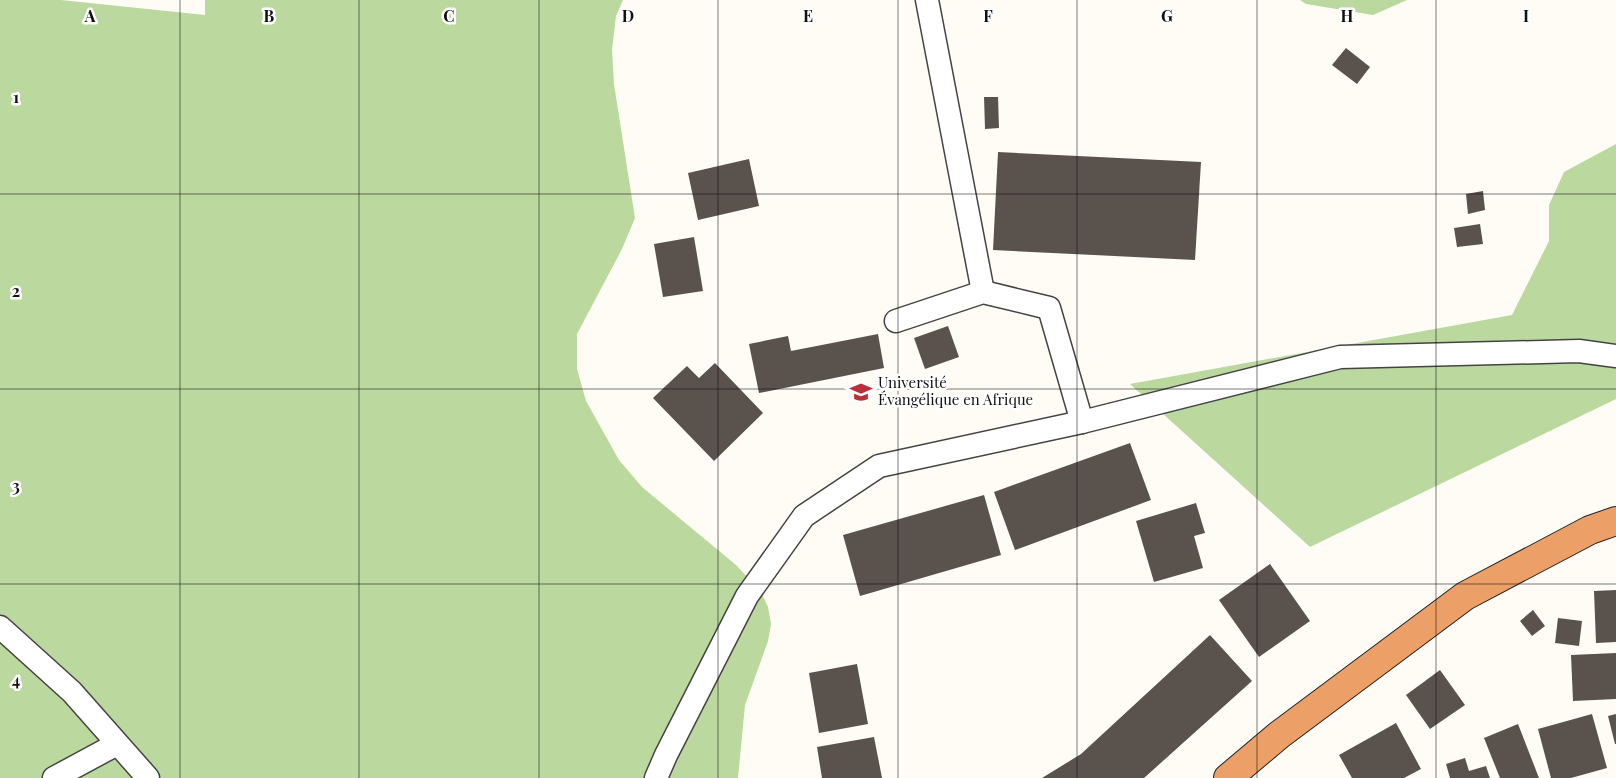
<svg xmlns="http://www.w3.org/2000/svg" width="1616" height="778" viewBox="0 0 1616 778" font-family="'Playfair Display',serif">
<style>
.forest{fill:#bbd89f}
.building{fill:#59524d}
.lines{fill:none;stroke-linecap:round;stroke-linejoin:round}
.lane-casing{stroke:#444;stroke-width:25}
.highway-casing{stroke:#222;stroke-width:30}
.lane{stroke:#fff;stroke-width:22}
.highway{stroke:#ec9f66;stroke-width:28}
.grid{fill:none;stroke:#111;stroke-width:1;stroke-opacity:0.55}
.labels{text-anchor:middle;stroke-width:5;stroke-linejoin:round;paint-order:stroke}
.poi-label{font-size:15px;fill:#111;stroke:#fff;text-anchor:start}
.grid-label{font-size:16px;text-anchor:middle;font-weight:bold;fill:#111;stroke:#fff;stroke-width:5;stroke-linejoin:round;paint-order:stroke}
</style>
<rect width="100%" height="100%" fill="#fefcf5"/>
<g class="forest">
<path d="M 0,0 L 61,0 L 205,15 L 205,0 L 623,0 L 616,16 L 612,50 L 614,84 L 635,218 L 622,249 L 577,334 L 577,369 L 586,401 L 619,460 L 642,487 L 736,565 L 761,592 L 768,607 L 771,624 L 768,641 L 745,705 L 738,778 L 0,778 Z"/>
<path d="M 1300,0 L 1407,0 L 1373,15 L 1306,4 Z"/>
<path d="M 1616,144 L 1616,399 L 1310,547 L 1130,384 L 1512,315 L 1549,241 L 1549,205 L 1564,172 Z"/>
</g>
<g class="building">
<path d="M 1346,48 L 1370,67 L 1357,84 L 1332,65 Z"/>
<path d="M 984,97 L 998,97 L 999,128 L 985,129 Z"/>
<path d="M 998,152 L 1201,162 L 1195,260 L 993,250 Z"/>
<path d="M 749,159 L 759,206 L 698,220 L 688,173 Z"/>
<path d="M 1483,191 L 1485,210 L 1468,214 L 1466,194 Z"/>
<path d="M 1480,224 L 1483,244 L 1457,247 L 1454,228 Z"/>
<path d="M 694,237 L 703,291 L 663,297 L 654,244 Z"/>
<path d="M 948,326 L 959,357 L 925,369 L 914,338 Z"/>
<path d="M 878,334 L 884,368 L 759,393 L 749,344 L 788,336 L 791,351 Z"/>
<path d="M 715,363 L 763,413 L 714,461 L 653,398 L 687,366 L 699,378 Z"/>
<path d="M 1130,443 L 1151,500 L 1015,550 L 994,492 Z"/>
<path d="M 984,495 L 1001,555 L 860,596 L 843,535 Z"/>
<path d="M 1196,503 L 1205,533 L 1194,536 L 1203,568 L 1154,582 L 1136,521 Z"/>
<path d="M 1270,564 L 1310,621 L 1259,657 L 1219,600 Z"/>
<path d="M 1616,590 L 1616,642 L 1596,643 L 1594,591 Z"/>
<path d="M 1533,610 L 1545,626 L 1532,636 L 1520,621 Z"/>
<path d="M 1558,618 L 1582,621 L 1579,646 L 1555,643 Z"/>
<path d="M 1210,635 L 1252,681 L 1144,778 L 1042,778 L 1081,754 Z"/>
<path d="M 1616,653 L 1616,699 L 1573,701 L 1571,655 Z"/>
<path d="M 857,664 L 868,724 L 819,733 L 809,673 Z"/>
<path d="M 1440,670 L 1465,705 L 1430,729 L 1406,695 Z"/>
<path d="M 1592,714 L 1607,768 L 1571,778 L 1551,778 L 1538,729 Z"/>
<path d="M 1616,714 L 1616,744 L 1615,744 L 1608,716 Z"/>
<path d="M 1396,723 L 1421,769 L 1404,778 L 1352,778 L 1339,755 Z"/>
<path d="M 1518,724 L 1539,778 L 1500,778 L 1484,738 Z"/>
<path d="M 874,737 L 882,778 L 822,778 L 817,747 Z"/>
<path d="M 1465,758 L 1469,771 L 1486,766 L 1490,778 L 1450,778 L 1446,764 Z"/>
</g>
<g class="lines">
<g class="lane-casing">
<g id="lane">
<path d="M 927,0 L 983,292"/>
<path d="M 896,321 L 983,292 L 1049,308 L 1082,422"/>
<path d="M 0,627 L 72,692 L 148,778"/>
<path d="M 54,778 L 117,744"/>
<path d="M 656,778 L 666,755 L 747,596 L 804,516 L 879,466 L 1082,422 L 1340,357 L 1579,351 L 1616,356"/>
</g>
</g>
<g class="highway-casing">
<path id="highway" d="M 1228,778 L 1279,735 L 1465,596 L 1590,530 L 1616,521"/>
</g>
<use href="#lane" class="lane"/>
<use href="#highway" class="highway"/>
</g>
<path class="grid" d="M 180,0 L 180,778M 359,0 L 359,778M 539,0 L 539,778M 718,0 L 718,778M 898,0 L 898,778M 1077,0 L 1077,778M 1257,0 L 1257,778M 1436,0 L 1436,778M 0,194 L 1616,194M 0,389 L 1616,389M 0,584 L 1616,584"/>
<defs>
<g id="university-bare" transform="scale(1.725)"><path d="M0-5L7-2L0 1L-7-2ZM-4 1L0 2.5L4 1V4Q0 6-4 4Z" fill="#ba2f3a" stroke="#fff" stroke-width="2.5" paint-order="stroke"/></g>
</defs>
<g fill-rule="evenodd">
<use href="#university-bare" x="861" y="392"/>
</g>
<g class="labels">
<g class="poi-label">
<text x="878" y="388">Université<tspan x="878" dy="17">Évangélique en Afrique</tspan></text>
</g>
</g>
<g class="grid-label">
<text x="90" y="22">A</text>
<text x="269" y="22">B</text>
<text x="449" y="22">C</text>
<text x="628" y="22">D</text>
<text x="808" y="22">E</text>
<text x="988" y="22">F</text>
<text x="1167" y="22">G</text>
<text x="1347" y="22">H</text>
<text x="1526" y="22">I</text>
<text x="16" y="103">1</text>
<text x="16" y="297">2</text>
<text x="16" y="492">3</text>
<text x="16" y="686">4</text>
</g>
</svg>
